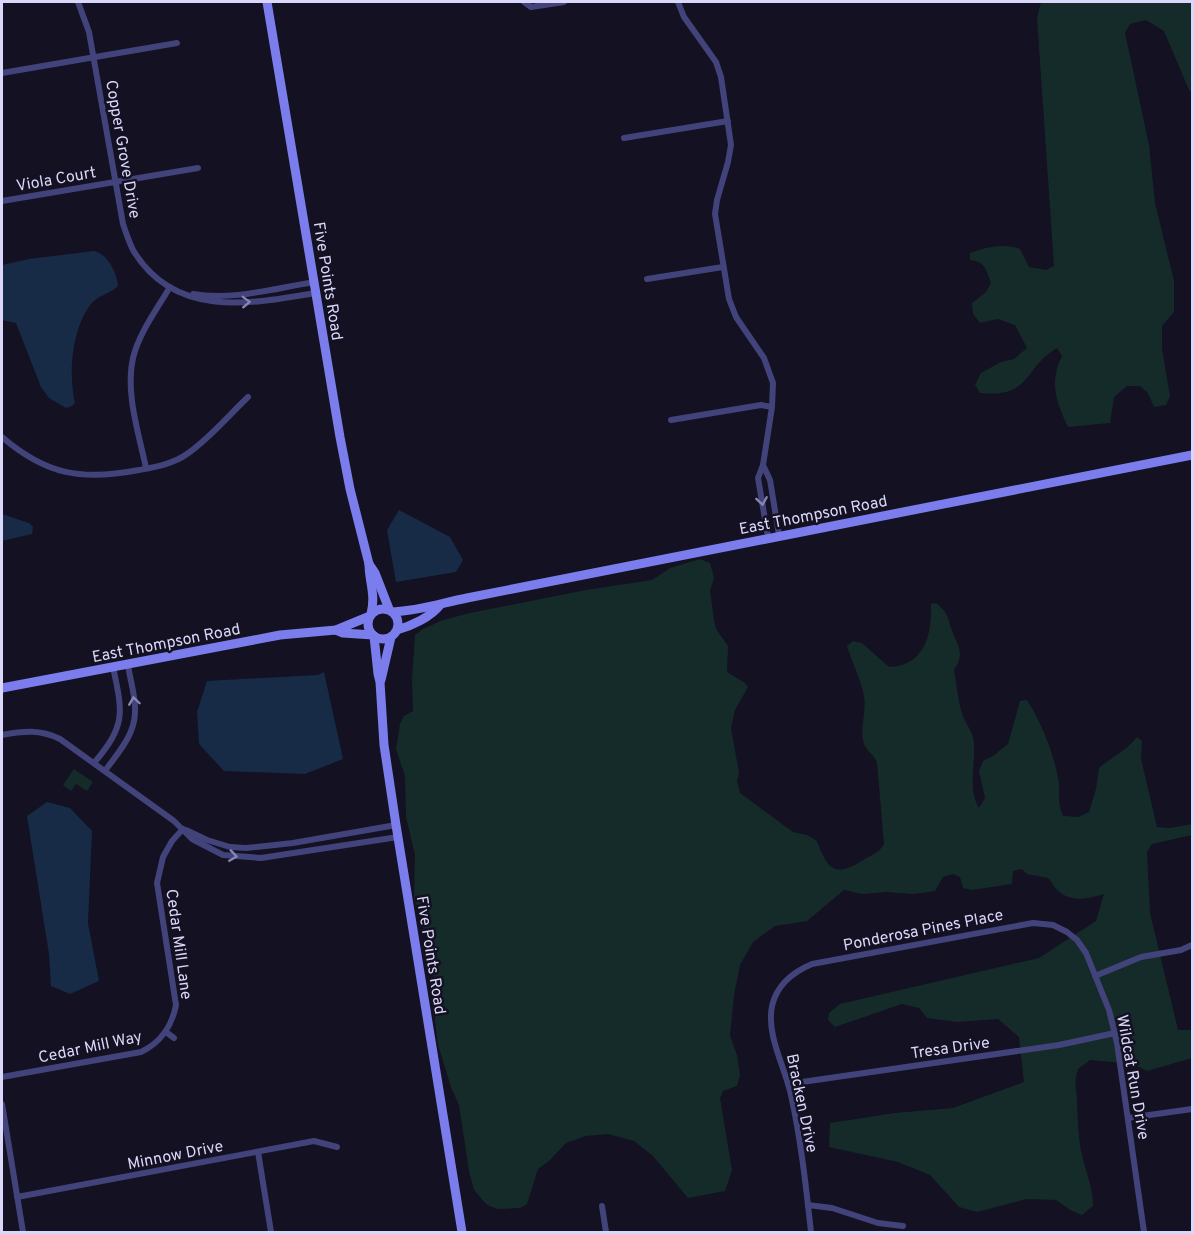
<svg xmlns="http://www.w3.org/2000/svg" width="1194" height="1234" viewBox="0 0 1194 1234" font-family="Overpass,sans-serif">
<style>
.green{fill:#152b29}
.water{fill:#172b46}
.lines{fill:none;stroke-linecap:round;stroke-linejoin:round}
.street{stroke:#42437a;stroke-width:6}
.secondary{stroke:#7b7ded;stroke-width:9}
.oneway{stroke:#8686b4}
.labels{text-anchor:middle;stroke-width:5;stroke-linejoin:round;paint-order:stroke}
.street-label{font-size:16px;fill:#dad7fa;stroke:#131122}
</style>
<rect width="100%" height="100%" fill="#131122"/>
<g class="green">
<path d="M 1041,2 L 1192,2 L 1192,93 L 1189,90 L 1164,31 L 1146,20 L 1130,24 L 1125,33 L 1149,145 L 1155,203 L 1174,281 L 1174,312 L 1162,326 L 1162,349 L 1170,396 L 1166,405 L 1154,407 L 1148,393 L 1140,386 L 1127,386 L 1114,397 L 1110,423 L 1068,427 C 1056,402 1049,382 1062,356 L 1057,348 C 1023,368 1032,398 980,393 L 975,385 L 981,373 L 1001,362 L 1014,359 L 1027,348 L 1015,325 L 998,319 L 980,323 L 973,314 L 972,303 L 986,292 L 991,283 C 986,270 986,262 970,260 L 970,253 C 987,247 1002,243 1020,249 L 1029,267 L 1046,270 L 1054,266 L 1037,18 Z"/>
<path d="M 700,559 L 710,563 L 714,578 L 710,591 L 714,620 L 716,629 L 728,646 L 727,672 L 745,683 L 748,687 L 735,710 L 731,728 L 739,773 L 737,781 L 740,793 L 793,832 L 807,835 L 817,841 C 828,871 835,878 865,859 C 873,854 880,852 884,844 L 877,763 C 875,755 867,752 864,744 C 859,728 867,712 864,696 C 861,679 852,663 847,646 L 853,641 L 862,643 L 889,667 C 925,666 932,634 931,604 L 936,603 C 948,613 947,615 951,628 C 957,646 966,651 954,670 C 957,685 958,703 963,716 C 968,729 974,731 974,747 C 975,766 968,790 979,808 L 985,798 L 979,771 L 983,761 L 993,756 L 1008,744 L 1020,701 L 1027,700 C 1041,721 1056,759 1059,784 C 1060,799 1057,799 1063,816 L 1078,817 L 1089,812 L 1096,789 L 1099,768 C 1113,756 1125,752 1137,737 L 1142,741 L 1141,759 L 1157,827 L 1170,828 L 1192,824 L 1192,835 L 1152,844 L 1147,852 L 1150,913 L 1178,1030 L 1192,1030 L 1192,1058 L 1147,1071 L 1133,1064 L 1090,1060 L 1078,1069 C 1073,1086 1077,1087 1077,1102 C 1078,1121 1078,1140 1083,1159 C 1087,1175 1093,1189 1093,1206 L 1082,1215 L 1072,1211 L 1056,1200 L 1027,1199 L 977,1212 L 959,1207 L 930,1175 L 898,1162 L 829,1147 L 830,1123 L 895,1113 L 953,1108 L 1024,1082 L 1019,1037 L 998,1019 L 957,1022 L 927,1018 L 919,1008 L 902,1004 L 835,1027 L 828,1020 L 829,1013 L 840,1004 L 1039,958 L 1096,921 L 1104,894 C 1088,899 1071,903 1057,890 C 1053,886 1052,882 1048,878 L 1027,874 L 1022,869 L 1013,871 L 1012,884 L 972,890 L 963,888 L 960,877 L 953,874 L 943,877 L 935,891 L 914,894 L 886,892 L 863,894 L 844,890 L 807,921 L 775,926 L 753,942 L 740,965 L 734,995 L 730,1036 L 737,1055 L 740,1075 L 737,1086 L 723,1091 L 720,1098 L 732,1170 L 725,1191 L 688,1198 L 653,1156 L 634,1141 L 608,1134 L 586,1136 L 566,1143 L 550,1160 L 538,1169 L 527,1204 L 520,1208 L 498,1209 L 487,1205 L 474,1190 L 469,1171 L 459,1105 L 451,1087 L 438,1045 L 431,986 L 435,965 L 414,898 L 415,855 L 406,817 L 405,776 L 396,749 L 400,724 L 404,716 L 413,711 L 412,679 L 415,635 L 423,629 L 443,620 L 470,613 L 586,590 L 652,580 L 670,568 Z"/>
<path d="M 74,769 L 93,782 L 87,791 L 76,784 L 71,791 L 63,785 Z"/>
</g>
<g class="water">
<path d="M 94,251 C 108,254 117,273 118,286 C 110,294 98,295 91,304 C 72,328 68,374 75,403 L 72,406 L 66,408 L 49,398 L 41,387 L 16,323 L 2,320 L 2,265 L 29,259 Z"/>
<path d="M 399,510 L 450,537 L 463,560 L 456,572 L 396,582 L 387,530 Z"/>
<path d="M 2,514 L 29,523 L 33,527 L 32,534 L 2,541 Z"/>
<path d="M 324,672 L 343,759 L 305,774 L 224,771 L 199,744 L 197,712 L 207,681 L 318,675 Z"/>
<path d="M 47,802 L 70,808 L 92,831 L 88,923 L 99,981 L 70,994 L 51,986 L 49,954 L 27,816 Z"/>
</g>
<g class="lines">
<g class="street">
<path d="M 78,2 L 89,32 L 123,224 C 126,233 129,242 133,250 C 174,319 251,304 316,293"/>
<path d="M 524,2 L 531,7 L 564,2"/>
<path d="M 678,2 L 684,17 L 716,62 L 721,77 L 731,145 L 728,162 L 717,200 L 715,214 L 729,299 L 736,317 L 764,358 L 773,383 L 772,407 L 763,465 L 758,478 L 768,537"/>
<path d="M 2,73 L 177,43"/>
<path d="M 624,138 L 728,121"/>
<path d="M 2,201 L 198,168"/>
<path d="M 647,279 L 723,267"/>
<path d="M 193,294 C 233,301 275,288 315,282"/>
<path d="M 671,420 L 761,405 L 772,407"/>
<path d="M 2,437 C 46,475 82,481 139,470 C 155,467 173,464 187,454 C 209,439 228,416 248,397"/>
<path d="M 763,465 L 770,480 L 779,535"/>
<path d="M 146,468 C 139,434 125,393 133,358 C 139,333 157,309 170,287"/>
<path d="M 2,735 C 23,731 40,729 60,739 L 174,821 L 192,839 L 223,855 L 261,858 L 398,837"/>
<path d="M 94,763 C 126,725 123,714 113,667"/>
<path d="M 105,771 C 117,754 135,735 135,712 C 136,697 130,680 128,665"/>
<path d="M 186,830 L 207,840 L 230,847 L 246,848 L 293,843 L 396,825"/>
<path d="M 1095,976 L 1141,957 L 1181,950 L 1192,945"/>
<path d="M 166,1032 L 174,1038"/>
<path d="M 2,1077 L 141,1052 C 160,1043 172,1026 176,1005 L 157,883 L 163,857 L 172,841 L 183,829"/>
<path d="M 788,1084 L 1059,1045 L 1115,1033"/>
<path d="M 2,1104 L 23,1232"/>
<path d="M 1128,1118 L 1192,1109"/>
<path d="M 258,1152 L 271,1232"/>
<path d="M 17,1197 L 314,1141 L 337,1147"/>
<path d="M 808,1205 L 832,1208 L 878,1223 L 903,1226"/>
<path d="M 602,1206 L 606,1232"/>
<path d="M 811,1232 C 806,1187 801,1140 791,1095 C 785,1067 766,1035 772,1006 C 777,984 793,972 812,964 L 1033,923 L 1053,925 L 1067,932 L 1077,940 L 1086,953 L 1109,1010 L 1117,1043 L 1144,1232"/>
</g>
<g class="secondary">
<path d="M 267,2 L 340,437 L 350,489 L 369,564 C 369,582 376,594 371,614"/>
<path d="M 369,564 L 375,573 L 389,609"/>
<circle cx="383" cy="624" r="15"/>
<path d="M 393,612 C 419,611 442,603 467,598 L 1192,455"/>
<path d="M 336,630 L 343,633 L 373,635"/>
<path d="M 397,630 C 411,626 431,617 440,605"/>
<path d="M 374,636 L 378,674 L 380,682 L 384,745 L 396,825 L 462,1232"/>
<path d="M 381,680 L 391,637"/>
<path d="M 2,688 L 280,635 L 336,630 L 370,616"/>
</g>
</g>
<defs><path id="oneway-chevron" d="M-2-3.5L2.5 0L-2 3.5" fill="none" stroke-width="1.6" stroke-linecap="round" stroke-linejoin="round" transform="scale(1.5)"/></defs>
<g class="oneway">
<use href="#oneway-chevron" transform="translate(246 302) rotate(-2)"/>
<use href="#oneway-chevron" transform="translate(762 501) rotate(81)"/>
<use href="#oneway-chevron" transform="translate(134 701) rotate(-98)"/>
<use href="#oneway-chevron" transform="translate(233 856) rotate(8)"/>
</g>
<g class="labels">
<g class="street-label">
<text transform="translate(124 149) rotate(80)" y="6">Copper Grove Drive</text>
<text transform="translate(56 178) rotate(-10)" y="6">Viola Court</text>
<text transform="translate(329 281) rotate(81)" y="6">Five Points Road</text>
<text transform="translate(813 514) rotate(-11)" y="6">East Thompson Road</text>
<text transform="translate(166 642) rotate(-11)" y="6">East Thompson Road</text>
<text transform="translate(923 929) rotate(-11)" y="6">Ponderosa Pines Place</text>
<text transform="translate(180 944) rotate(82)" y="6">Cedar Mill Lane</text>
<text transform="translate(432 955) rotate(81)" y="6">Five Points Road</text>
<text transform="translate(90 1046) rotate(-12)" y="6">Cedar Mill Way</text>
<text transform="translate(950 1047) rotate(-8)" y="6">Tresa Drive</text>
<text transform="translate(1134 1077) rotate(80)" y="6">Wildcat Run Drive</text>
<text transform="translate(803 1103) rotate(78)" y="6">Bracken Drive</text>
<text transform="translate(175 1154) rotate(-11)" y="6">Minnow Drive</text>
</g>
</g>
<rect width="1194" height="1234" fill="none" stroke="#dad7fa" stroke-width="6"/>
</svg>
